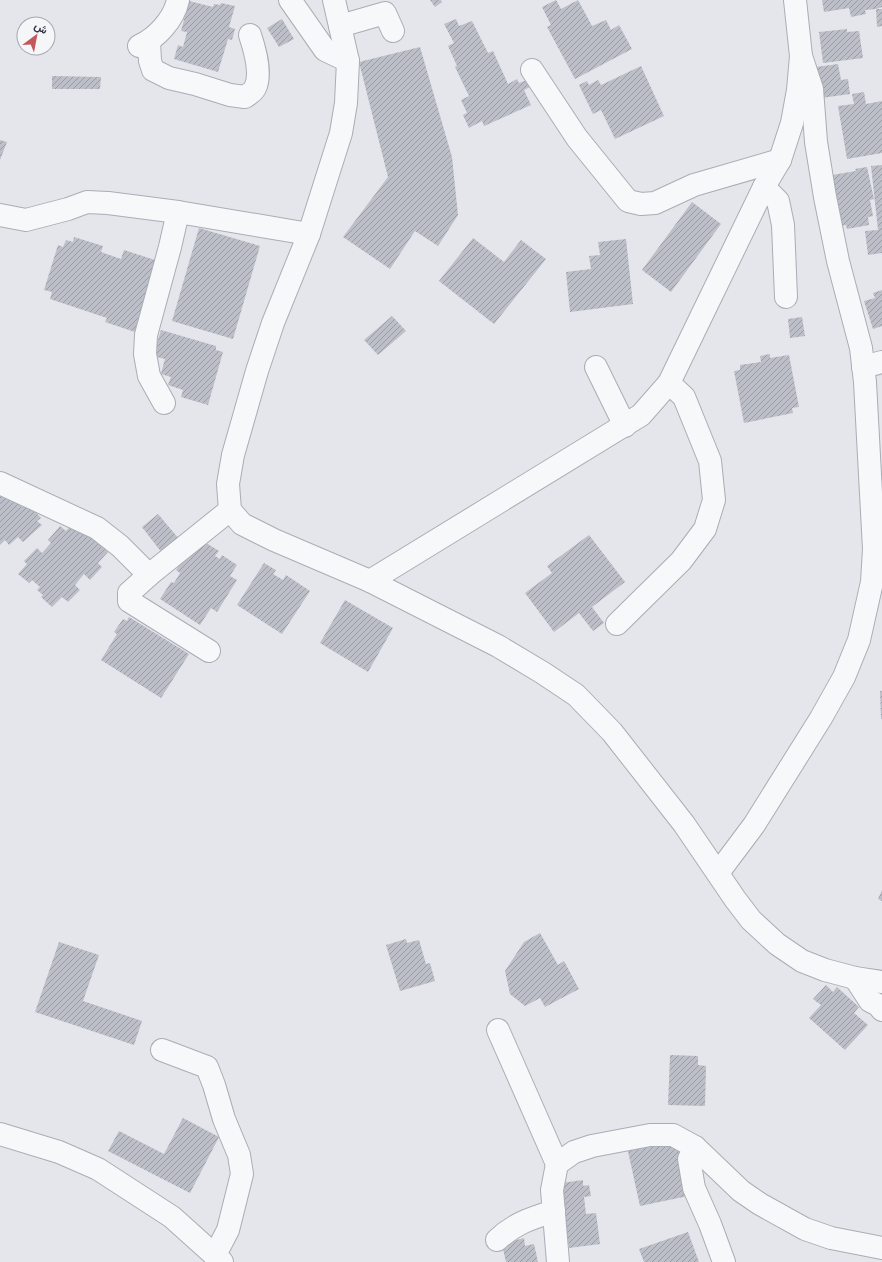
<svg xmlns="http://www.w3.org/2000/svg" width="882" height="1262" viewBox="0 0 882 1262" font-family="'DM Sans',Vazirmatn,sans-serif">
<style>
.building{fill:url(#building-hatch)}
.lines{fill:none;stroke-linecap:round;stroke-linejoin:round}
.minor-casing{stroke:#a9adb5;stroke-width:24}
.minor{stroke:#f7f8f9;stroke-width:22}
</style>
<defs>
<pattern id="building-hatch" width="6" height="6" patternUnits="userSpaceOnUse"><rect width="6" height="6" fill="#bcbfc7"/><path d="M-1 1l2-2M0 6l6-6M5 7l2-2" fill="none" stroke="#999ca3"/></pattern>
</defs>
<rect width="100%" height="100%" fill="#e4e6eb"/>
<g class="building">
<path d="M 430,0 L 441,0 L 442,2 L 435,7 Z"/>
<path d="M 556,0 L 561,9 L 578,0 L 592,26 L 606,20 L 611,30 L 619,25 L 632,49 L 575,79 L 547,27 L 551,25 L 542,7 Z"/>
<path d="M 822,0 L 882,0 L 882,7 L 876,9 L 882,9 L 882,26 L 877,27 L 876,9 L 865,10 L 866,14 L 851,17 L 849,8 L 824,12 Z"/>
<path d="M 189,1 L 213,7 L 214,4 L 220,5 L 221,3 L 235,6 L 229,27 L 235,29 L 232,40 L 228,39 L 218,72 L 174,59 L 178,45 L 183,47 L 187,32 L 181,31 Z"/>
<path d="M 282,19 L 294,39 L 279,47 L 267,28 Z"/>
<path d="M 456,19 L 459,26 L 472,21 L 488,53 L 493,51 L 508,84 L 517,79 L 519,83 L 527,80 L 530,87 L 524,90 L 531,105 L 484,126 L 482,121 L 469,128 L 463,115 L 467,113 L 461,100 L 469,96 L 455,67 L 457,66 L 448,46 L 454,43 L 444,24 Z"/>
<path d="M 847,29 L 847,32 L 859,31 L 863,58 L 823,63 L 819,32 Z"/>
<path d="M 420,47 L 452,157 L 458,215 L 438,246 L 415,231 L 390,269 L 343,237 L 388,177 L 359,62 Z"/>
<path d="M 838,64 L 841,80 L 848,79 L 850,94 L 821,98 L 816,67 Z"/>
<path d="M 641,66 L 664,116 L 615,139 L 601,110 L 593,114 L 579,85 L 587,81 L 589,85 L 598,80 L 601,85 Z"/>
<path d="M 52,76 L 101,77 L 100,89 L 52,89 Z"/>
<path d="M 864,92 L 866,104 L 882,101 L 882,153 L 847,159 L 838,106 L 854,104 L 852,94 Z"/>
<path d="M 0,140 L 7,142 L 0,160 Z"/>
<path d="M 882,165 L 882,253 L 868,255 L 865,231 L 878,230 L 871,166 Z"/>
<path d="M 867,167 L 874,199 L 870,200 L 873,216 L 868,217 L 869,225 L 847,229 L 846,225 L 840,226 L 832,175 L 856,171 L 855,169 Z"/>
<path d="M 692,202 L 721,224 L 671,292 L 642,270 Z"/>
<path d="M 199,228 L 260,246 L 233,339 L 172,321 Z"/>
<path d="M 74,237 L 103,246 L 101,252 L 121,259 L 124,250 L 158,261 L 135,332 L 105,322 L 107,318 L 50,299 L 52,292 L 44,290 L 58,245 L 63,247 L 66,240 L 73,242 Z"/>
<path d="M 473,238 L 504,262 L 521,240 L 546,259 L 494,324 L 439,281 Z"/>
<path d="M 626,239 L 633,304 L 570,312 L 566,272 L 591,269 L 589,256 L 600,255 L 598,242 Z"/>
<path d="M 882,290 L 882,326 L 873,329 L 864,301 L 875,298 L 873,293 Z"/>
<path d="M 392,316 L 406,331 L 378,355 L 364,340 Z"/>
<path d="M 802,317 L 805,336 L 790,338 L 788,319 Z"/>
<path d="M 161,330 L 216,346 L 216,350 L 223,352 L 208,405 L 181,397 L 183,390 L 168,385 L 171,377 L 161,374 L 165,359 L 153,356 Z"/>
<path d="M 770,354 L 770,358 L 789,355 L 799,407 L 792,408 L 793,413 L 744,423 L 734,371 L 740,370 L 740,365 L 761,362 L 760,356 Z"/>
<path d="M 4,487 L 22,507 L 27,503 L 41,518 L 37,521 L 42,525 L 23,542 L 18,537 L 9,545 L 5,540 L 0,545 L 0,490 Z"/>
<path d="M 158,514 L 179,539 L 162,553 L 142,527 Z"/>
<path d="M 74,522 L 108,552 L 98,563 L 102,567 L 90,580 L 84,574 L 75,585 L 80,590 L 68,602 L 62,597 L 52,607 L 41,597 L 43,595 L 37,590 L 40,587 L 32,580 L 29,583 L 18,574 L 27,564 L 24,561 L 37,548 L 42,553 L 51,543 L 48,540 L 60,526 L 66,531 Z"/>
<path d="M 589,535 L 625,582 L 592,607 L 604,623 L 593,631 L 579,613 L 554,632 L 525,593 L 552,573 L 547,566 Z"/>
<path d="M 203,541 L 219,551 L 215,556 L 220,559 L 222,555 L 237,565 L 230,576 L 237,580 L 217,612 L 211,608 L 200,625 L 160,599 L 171,582 L 174,583 L 180,573 L 176,570 L 191,548 L 197,551 Z"/>
<path d="M 264,563 L 276,570 L 273,574 L 283,580 L 286,575 L 310,591 L 282,634 L 237,605 Z"/>
<path d="M 345,600 L 393,628 L 368,672 L 320,643 Z"/>
<path d="M 129,617 L 189,654 L 161,698 L 101,660 L 117,634 L 114,632 L 123,619 L 127,621 Z"/>
<path d="M 880,691 L 882,691 L 882,719 L 881,719 Z"/>
<path d="M 882,890 L 882,901 L 878,899 Z"/>
<path d="M 540,933 L 558,965 L 564,961 L 579,989 L 545,1007 L 540,998 L 525,1006 L 510,994 L 505,971 L 524,942 Z"/>
<path d="M 406,939 L 407,943 L 419,940 L 426,964 L 430,963 L 435,981 L 400,991 L 386,945 Z"/>
<path d="M 59,942 L 99,955 L 83,1001 L 142,1021 L 134,1045 L 35,1012 Z"/>
<path d="M 826,985 L 833,992 L 837,987 L 859,1007 L 854,1013 L 868,1025 L 845,1050 L 809,1018 L 821,1005 L 813,999 Z"/>
<path d="M 670,1055 L 698,1056 L 698,1065 L 706,1066 L 705,1106 L 668,1105 Z"/>
<path d="M 183,1118 L 219,1137 L 190,1193 L 108,1151 L 119,1131 L 164,1154 Z"/>
<path d="M 678,1140 L 688,1196 L 640,1206 L 627,1147 Z"/>
<path d="M 583,1180 L 583,1186 L 589,1185 L 591,1196 L 584,1197 L 586,1214 L 596,1213 L 600,1244 L 569,1248 L 561,1183 Z"/>
<path d="M 688,1232 L 699,1262 L 644,1262 L 639,1249 Z"/>
<path d="M 524,1238 L 525,1246 L 534,1244 L 538,1262 L 506,1262 L 503,1249 L 507,1248 L 505,1243 Z"/>
</g>
<g class="lines">
<g class="minor-casing">
<g id="minor">
<path d="M 290,0 L 325,50 L 348,61"/>
<path d="M 334,0 L 348,61 L 346,103 L 341,133 L 309,234 L 273,323 L 257,371 L 233,455 L 228,484 L 230,510 L 242,524 L 274,540 L 370,581 L 498,646 L 543,673 L 576,695 L 612,732 L 684,824 L 735,899 L 751,920 L 777,944 L 802,961 L 825,970 L 855,978 L 882,982"/>
<path d="M 340,26 L 385,13 L 393,31"/>
<path d="M 149,41 L 150,61 L 153,70 L 169,78 L 195,84 L 230,95 L 245,97 C 249,94 253,92 255,88 C 262,74 255,50 250,35"/>
<path d="M 139,46 C 157,38 174,19 178,0"/>
<path d="M 532,70 L 577,138 L 628,201 L 641,204 L 655,203 L 694,185 L 780,160"/>
<path d="M 764,187 L 778,201 L 783,225 L 786,297"/>
<path d="M 0,215 L 26,220 L 68,209 L 87,202 L 108,203 L 178,212 L 309,234"/>
<path d="M 596,367 L 625,426"/>
<path d="M 863,367 L 882,362"/>
<path d="M 164,403 L 149,376 L 145,354 L 146,335 L 170,247 L 178,212"/>
<path d="M 0,483 L 97,528 L 120,546 L 149,575"/>
<path d="M 370,581 L 641,415 L 669,383 L 764,187 L 780,160 L 792,123 L 798,90 L 801,56 L 795,0"/>
<path d="M 617,624 L 681,561 L 705,529 L 714,500 L 710,461 L 684,397 L 669,383"/>
<path d="M 209,651 L 129,601 L 129,593 L 149,575 L 230,510"/>
<path d="M 718,873 L 754,825 L 821,718 L 844,677 L 859,640 L 872,582 L 874,549 L 865,382 L 861,348 L 838,261 L 825,197 L 816,142 L 812,89 L 801,56"/>
<path d="M 855,978 L 870,1001 L 878,1005 L 882,1010"/>
<path d="M 498,1030 L 557,1164"/>
<path d="M 162,1050 L 207,1067 L 214,1085 L 224,1119 L 239,1155 L 242,1174 L 228,1230 L 215,1255"/>
<path d="M 0,1134 L 59,1152 L 98,1169 L 172,1217 L 222,1262"/>
<path d="M 695,1147 L 689,1159 L 694,1188 L 710,1224 L 724,1262"/>
<path d="M 497,1240 C 515,1223 532,1218 554,1211"/>
<path d="M 558,1262 L 552,1190 L 557,1164 L 574,1152 L 592,1146 L 650,1135 L 673,1135 L 695,1147 L 741,1191 L 760,1204 L 805,1229 L 831,1238 L 882,1248"/>
</g>
</g>
<use href="#minor" class="minor"/>
</g>
<g transform="translate(36 36) rotate(32)"><circle r="19" fill="#f4f6f8" stroke="#a4a8af"/>
<path d="M0-3L7 15L0 10L-7 15Z" fill="#c4565d"/>
<text y="-6" font-size="11" font-weight="bold" text-anchor="middle" fill="#2d3342">ش</text>
</g>
</svg>
